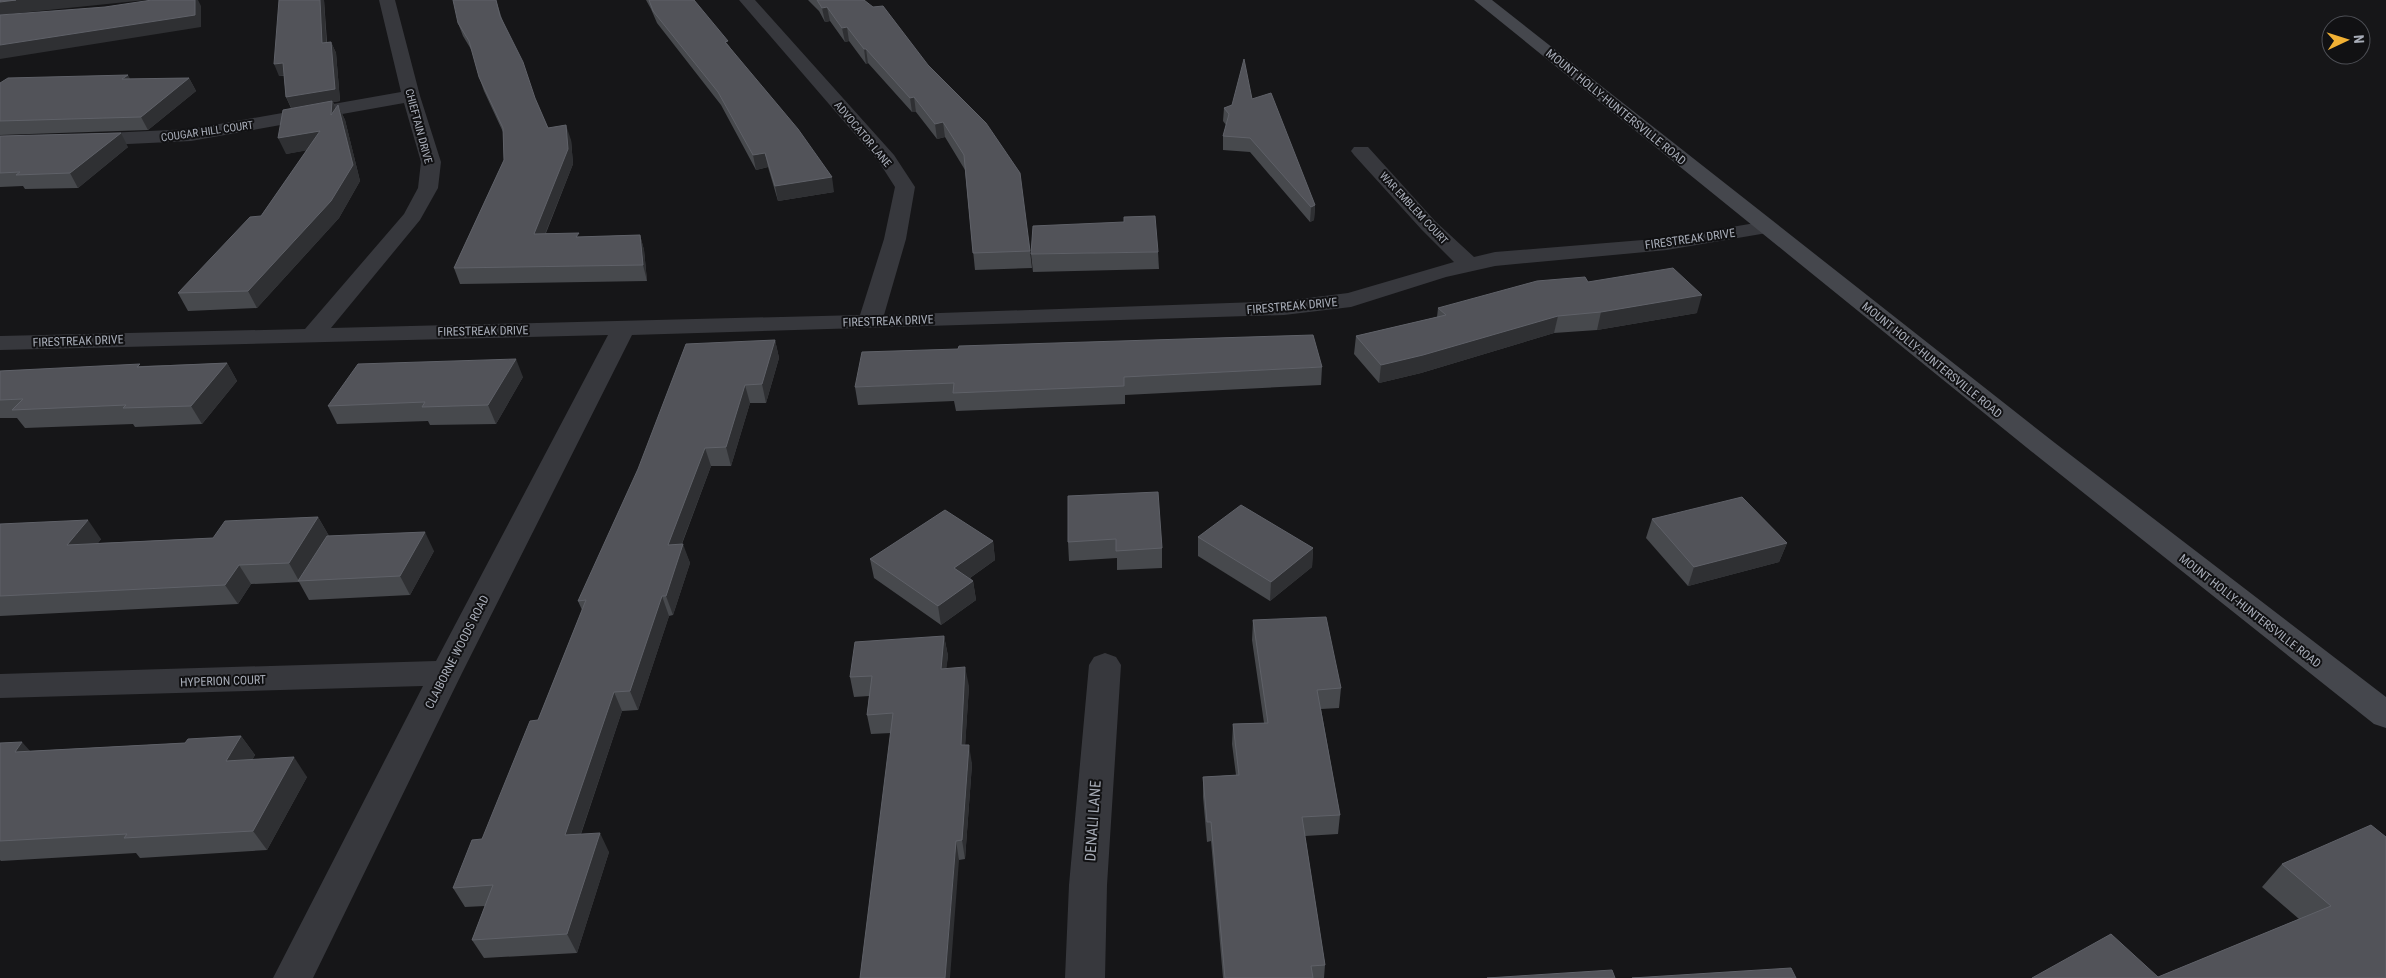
<svg xmlns="http://www.w3.org/2000/svg" width="2386" height="978" viewBox="0 0 2386 978" font-family="'Roboto Condensed',sans-serif">
<style>
.lines{fill:none;stroke-linecap:round;stroke-linejoin:round}
.street{fill:#37383d;fill-rule:evenodd}
.secondary{fill:#45474d;fill-rule:evenodd}
.wall{fill:#47494d}
.shaded-wall{fill:#2f3033}
.building{fill:#525359;stroke:#5f6168}
.labels{text-anchor:middle;stroke-width:4;stroke-linejoin:round;paint-order:stroke}
.far-street-label{font-size:11px;fill:#a8adb8;stroke:#111113}
.street-label{font-size:12px;fill:#a8adb8;stroke:#111113}
.near-street-label{font-size:15px;fill:#a8adb8;stroke:#111113}
</style>
<rect width="100%" height="100%" fill="#161618"/>
<g class="lines">
<g class="street">
<path d="M 379,0 L 395,0 L 420,96 L 441,162 L 438,188 L 420,220 L 331,328 L 860,315 L 884,239 L 895,187 L 879,162 L 739,0 L 755,0 L 894,155 L 915,187 L 906,239 L 884,315 L 1284,301 L 1348,293 L 1454,262 L 1422,230 L 1354,155 L 1351,151 L 1354,147 L 1368,147 L 1436,222 L 1474,257 L 1495,252 L 1667,238 L 1767,221 L 1774,223 L 1778,227 L 1774,231 L 1767,233 L 1667,250 L 1495,266 L 1446,277 L 1351,307 L 1284,315 L 632,335 L 462,673 L 313,978 L 273,978 L 423,686 L 0,698 L 0,674 L 436,661 L 608,335 L 0,350 L 0,336 L 305,329 L 404,214 L 418,188 L 421,162 L 404,103 L 191,141 L 86,146 L 79,144 L 77,140 L 79,136 L 86,134 L 191,129 L 401,92 Z"/>
<path d="M 1105,653 L 1116,657 L 1121,665 L 1107,885 L 1105,978 L 1065,978 L 1069,885 L 1089,665 L 1094,657 Z"/>
</g>
<path class="secondary" d="M 1474,0 L 1492,0 L 2055,443 L 2386,697 L 2386,728 L 2374,724 L 2036,455 Z"/>
</g>
<g class="wall">
<path d="M 324,0 L 327,42 L 331,42 L 336,53 L 340,101 L 333,102 L 336,108 L 338,105 L 345,120 L 360,181 L 339,218 L 257,308 L 188,311 L 178,293 L 261,216 L 307,150 L 286,154 L 291,108 L 286,97 L 284,76 L 279,76 Z"/>
<path d="M 496,0 L 502,19 L 535,99 L 548,128 L 571,140 L 573,164 L 546,233 L 580,237 L 640,235 L 644,250 L 647,281 L 460,284 L 454,268 L 504,160 L 503,132 L 484,91 L 479,77 L 472,51 L 463,36 L 458,23 Z"/>
<path d="M 646,0 L 694,0 L 729,46 L 834,192 L 778,201 L 768,167 L 756,170 L 721,105 L 657,23 L 651,9 Z"/>
<path d="M 808,0 L 864,0 L 1030,251 L 1032,268 L 975,270 L 965,170 L 945,137 L 937,139 L 916,112 L 912,112 L 868,63 L 866,64 L 849,41 L 845,42 L 830,21 L 825,22 L 819,11 Z"/>
<path d="M 189,78 L 196,91 L 148,130 L 0,135 L 0,83 Z"/>
<path d="M 1252,99 L 1315,205 L 1314,220 L 1310,222 L 1250,152 L 1223,150 L 1223,136 L 1226,125 L 1223,121 L 1224,108 Z"/>
<path d="M 0,136 L 128,147 L 78,188 L 25,189 L 23,186 L 0,187 Z"/>
<path d="M 1158,252 L 1159,269 L 1033,272 L 1031,254 Z"/>
<path d="M 1588,282 L 1697,313 L 1597,330 L 1554,333 L 1421,373 L 1379,383 L 1354,354 L 1356,336 L 1437,317 L 1438,308 Z"/>
<path d="M 775,340 L 779,358 L 766,403 L 750,403 L 731,466 L 711,466 L 682,544 L 690,563 L 673,615 L 669,616 L 638,710 L 622,711 L 581,834 L 609,852 L 577,953 L 484,958 L 472,940 L 485,906 L 465,907 L 453,888 L 482,839 L 538,720 L 582,610 L 578,601 Z"/>
<path d="M 227,363 L 237,381 L 202,424 L 135,427 L 133,424 L 25,428 L 17,418 L 0,418 L 0,371 Z"/>
<path d="M 1322,367 L 1321,385 L 1125,395 L 1125,404 L 956,411 L 954,401 L 858,405 L 855,387 Z"/>
<path d="M 523,377 L 496,424 L 430,425 L 428,421 L 337,424 L 328,406 Z"/>
<path d="M 1068,496 L 1162,548 L 1162,568 L 1117,570 L 1117,558 L 1069,561 L 1068,542 Z"/>
<path d="M 318,517 L 329,536 L 434,551 L 410,595 L 309,600 L 299,582 L 251,584 L 238,604 L 0,616 L 0,524 L 101,539 L 98,543 L 213,538 Z"/>
<path d="M 1652,519 L 1787,543 L 1779,562 L 1688,586 L 1646,538 Z"/>
<path d="M 1198,537 L 1313,548 L 1312,567 L 1270,601 L 1198,556 Z"/>
<path d="M 993,541 L 995,560 L 970,578 L 973,581 L 976,600 L 941,625 L 874,578 L 870,559 Z"/>
<path d="M 1253,620 L 1341,688 L 1339,708 L 1321,709 L 1340,815 L 1338,834 L 1305,836 L 1325,965 L 1324,978 L 1223,978 L 1211,841 L 1207,842 L 1203,797 L 1203,777 L 1236,775 L 1232,744 L 1233,724 L 1264,723 L 1252,640 Z"/>
<path d="M 944,636 L 948,656 L 946,668 L 969,686 L 965,745 L 972,764 L 965,859 L 959,860 L 891,733 L 871,734 L 867,715 L 869,696 L 854,697 L 850,677 Z"/>
<path d="M 241,736 L 255,755 L 252,760 L 307,777 L 267,850 L 140,858 L 136,853 L 1,861 L 0,860 L 0,743 L 30,751 L 185,743 Z"/>
<path d="M 2386,837 L 2386,978 L 2158,977 L 2299,919 L 2262,887 L 2282,864 Z"/>
</g>
<g class="shaded-wall">
<path d="M 16,0 L 146,0 L 0,15 L 0,2 Z"/>
<path d="M 195,0 L 198,0 L 201,6 L 201,27 L 0,59 L 0,45 Z"/>
<path d="M 320,0 L 324,0 L 327,55 L 322,43 Z"/>
<path d="M 827,7 L 830,21 L 825,22 L 822,8 Z"/>
<path d="M 847,27 L 849,41 L 845,42 L 842,28 Z"/>
<path d="M 331,42 L 336,53 L 340,101 L 333,102 L 339,116 L 292,109 L 286,97 Z"/>
<path d="M 864,49 L 866,49 L 868,63 L 866,64 Z"/>
<path d="M 283,63 L 289,75 L 279,76 L 274,64 Z"/>
<path d="M 128,75 L 135,88 L 122,79 Z"/>
<path d="M 189,78 L 196,91 L 148,130 L 141,117 Z"/>
<path d="M 914,97 L 916,112 L 912,112 L 910,98 Z"/>
<path d="M 338,105 L 345,120 L 360,181 L 339,218 L 257,308 L 248,291 Z"/>
<path d="M 943,122 L 945,137 L 937,139 L 935,124 Z"/>
<path d="M 566,125 L 571,140 L 573,164 L 539,249 L 534,234 Z"/>
<path d="M 320,131 L 327,147 L 286,154 L 278,138 Z"/>
<path d="M 121,133 L 128,147 L 78,188 L 70,173 Z"/>
<path d="M 765,153 L 768,167 L 756,170 L 753,155 Z"/>
<path d="M 832,177 L 834,192 L 778,201 L 775,186 Z"/>
<path d="M 1315,205 L 1314,220 L 1310,222 L 1311,207 Z"/>
<path d="M 640,235 L 644,250 L 647,281 L 643,265 Z"/>
<path d="M 1702,295 L 1697,313 L 1597,330 L 1601,312 Z"/>
<path d="M 1558,316 L 1554,333 L 1421,373 L 1379,383 L 1381,365 Z"/>
<path d="M 775,340 L 779,358 L 766,403 L 762,384 Z"/>
<path d="M 516,359 L 523,377 L 496,424 L 488,405 Z"/>
<path d="M 227,363 L 237,381 L 202,424 L 191,406 Z"/>
<path d="M 745,385 L 750,403 L 731,466 L 726,447 Z"/>
<path d="M 705,448 L 711,466 L 674,564 L 668,545 Z"/>
<path d="M 318,517 L 329,536 L 299,581 L 289,563 Z"/>
<path d="M 88,520 L 101,539 L 81,564 L 67,545 Z"/>
<path d="M 425,532 L 434,551 L 410,595 L 400,576 Z"/>
<path d="M 993,541 L 995,560 L 957,587 L 954,568 Z"/>
<path d="M 1787,543 L 1779,562 L 1688,586 L 1694,567 Z"/>
<path d="M 683,544 L 690,563 L 673,615 L 666,596 Z"/>
<path d="M 1313,548 L 1312,567 L 1270,601 L 1271,582 Z"/>
<path d="M 239,565 L 251,584 L 238,604 L 225,585 Z"/>
<path d="M 973,581 L 976,600 L 941,625 L 938,606 Z"/>
<path d="M 662,596 L 669,616 L 638,710 L 630,691 Z"/>
<path d="M 944,636 L 948,656 L 944,688 L 941,669 Z"/>
<path d="M 965,667 L 969,686 L 964,764 L 961,745 Z"/>
<path d="M 614,692 L 622,711 L 574,854 L 565,835 Z"/>
<path d="M 241,736 L 255,755 L 240,780 L 226,761 Z"/>
<path d="M 22,742 L 39,761 L 15,752 Z"/>
<path d="M 969,745 L 972,764 L 965,859 L 962,840 Z"/>
<path d="M 294,757 L 307,777 L 267,850 L 253,831 Z"/>
<path d="M 600,833 L 609,852 L 577,953 L 567,934 Z"/>
<path d="M 956,841 L 959,860 L 950,978 L 945,978 Z"/>
</g>
<g class="building">
<path d="M 0,0 L 16,0 L 0,2 Z"/>
<path d="M 152,0 L 195,0 L 195,15 L 0,45 L 0,15 L 105,7 Z"/>
<path d="M 279,0 L 320,0 L 322,43 L 331,42 L 335,89 L 286,97 L 283,63 L 274,64 Z"/>
<path d="M 453,0 L 496,0 L 500,16 L 523,62 L 535,98 L 548,128 L 566,125 L 568,149 L 534,234 L 579,233 L 576,237 L 640,235 L 643,265 L 454,268 L 504,160 L 503,128 L 479,77 L 469,41 L 458,23 Z"/>
<path d="M 649,0 L 694,0 L 728,41 L 725,42 L 798,129 L 832,177 L 775,186 L 765,153 L 753,155 L 718,92 L 653,11 Z"/>
<path d="M 817,0 L 864,0 L 873,7 L 883,6 L 928,65 L 986,123 L 1020,173 L 1030,251 L 973,253 L 964,155 L 943,122 L 935,124 L 914,97 L 910,98 L 866,49 L 864,49 L 847,27 L 842,28 L 827,7 L 822,8 Z"/>
<path d="M 1244,59 L 1252,99 L 1271,93 L 1315,205 L 1311,207 L 1250,138 L 1223,136 L 1229,114 L 1224,108 L 1232,105 Z"/>
<path d="M 128,75 L 122,79 L 189,78 L 141,117 L 0,121 L 0,83 L 8,78 Z"/>
<path d="M 332,101 L 331,115 L 338,105 L 353,165 L 331,201 L 248,291 L 178,293 L 250,217 L 261,216 L 320,131 L 278,138 L 283,110 Z"/>
<path d="M 121,133 L 70,173 L 16,175 L 20,172 L 0,173 L 0,136 Z"/>
<path d="M 1155,216 L 1158,252 L 1031,254 L 1033,226 L 1124,222 L 1124,217 Z"/>
<path d="M 1673,268 L 1702,295 L 1601,312 L 1558,316 L 1423,355 L 1381,365 L 1356,336 L 1446,315 L 1438,308 L 1537,281 L 1585,277 L 1588,282 Z"/>
<path d="M 1313,335 L 1322,367 L 1124,377 L 1124,386 L 953,393 L 954,383 L 855,387 L 862,352 L 958,349 L 959,346 Z"/>
<path d="M 775,340 L 762,384 L 745,385 L 726,447 L 705,448 L 668,545 L 683,544 L 666,596 L 662,596 L 630,691 L 614,692 L 565,835 L 600,833 L 567,934 L 472,940 L 493,885 L 453,888 L 472,840 L 482,839 L 530,721 L 538,720 L 586,600 L 578,601 L 638,469 L 686,344 Z"/>
<path d="M 516,359 L 488,405 L 422,407 L 425,402 L 328,406 L 358,364 Z"/>
<path d="M 227,363 L 191,406 L 123,408 L 126,405 L 12,410 L 23,399 L 0,400 L 0,371 L 140,364 L 137,367 Z"/>
<path d="M 1158,492 L 1162,548 L 1116,551 L 1116,539 L 1068,542 L 1068,496 Z"/>
<path d="M 1742,497 L 1787,543 L 1694,567 L 1652,519 Z"/>
<path d="M 1241,505 L 1313,548 L 1271,582 L 1198,537 Z"/>
<path d="M 945,510 L 993,541 L 954,568 L 973,581 L 938,606 L 870,559 Z"/>
<path d="M 318,517 L 289,563 L 239,565 L 225,585 L 0,596 L 0,524 L 88,520 L 67,545 L 213,538 L 225,521 Z"/>
<path d="M 425,532 L 400,576 L 298,581 L 327,536 Z"/>
<path d="M 1326,617 L 1341,688 L 1317,690 L 1340,815 L 1302,817 L 1325,965 L 1311,966 L 1313,978 L 1225,978 L 1211,822 L 1207,822 L 1203,777 L 1239,775 L 1233,724 L 1268,723 L 1253,620 Z"/>
<path d="M 944,636 L 941,669 L 965,667 L 961,745 L 969,745 L 962,840 L 956,841 L 945,978 L 860,978 L 893,713 L 867,715 L 872,676 L 850,677 L 855,642 Z"/>
<path d="M 241,736 L 226,761 L 294,757 L 253,831 L 124,838 L 127,834 L 0,841 L 0,743 L 22,742 L 15,752 L 185,743 L 188,739 Z"/>
<path d="M 2371,825 L 2386,837 L 2386,978 L 2032,978 L 2111,934 L 2158,977 L 2331,906 L 2282,864 Z"/>
<path d="M 1791,968 L 1796,978 L 1632,978 Z"/>
<path d="M 1612,970 L 1615,978 L 1487,978 Z"/>
</g>
<g class="labels">
<g class="far-street-label">
<text transform="translate(419 126) rotate(75)" y="4">CHIEFTAIN DRIVE</text>
<text transform="translate(207 131) rotate(-8)" y="4">COUGAR HILL COURT</text>
<text transform="translate(863 134) rotate(50)" y="4">ADVOCATOR LANE</text>
<text transform="translate(1414 208) rotate(47)" y="4">WAR EMBLEM COURT</text>
</g>
<g class="street-label">
<text transform="translate(1616 107) rotate(39)" y="4">MOUNT HOLLY-HUNTERSVILLE ROAD</text>
<text transform="translate(1690 239) rotate(-8)" y="4">FIRESTREAK DRIVE</text>
<text transform="translate(1292 306) rotate(-5)" y="4">FIRESTREAK DRIVE</text>
<text transform="translate(888 321) rotate(-2)" y="4">FIRESTREAK DRIVE</text>
<text transform="translate(483 331) rotate(-1)" y="4">FIRESTREAK DRIVE</text>
<text transform="translate(78 341) rotate(-2)" y="4">FIRESTREAK DRIVE</text>
<text transform="translate(1932 360) rotate(39)" y="4">MOUNT HOLLY-HUNTERSVILLE ROAD</text>
<text transform="translate(2250 611) rotate(38)" y="4">MOUNT HOLLY-HUNTERSVILLE ROAD</text>
<text transform="translate(457 652) rotate(-63)" y="4">CLAIBORNE WOODS ROAD</text>
<text transform="translate(223 681) rotate(-2)" y="4">HYPERION COURT</text>
</g>
<g class="near-street-label">
<text transform="translate(1093 821) rotate(-86)" y="5">DENALI LANE</text>
</g>
</g>
<g transform="translate(2346 40) rotate(86)"><circle r="24" fill="#111113" stroke="#4d4f55"/>
<path d="M0-4L9 19L0 12L-9 19Z" fill="#f2b134"/>
<text y="-8" font-size="14" font-weight="bold" text-anchor="middle" fill="#a8adb8">N</text>
</g>
</svg>
